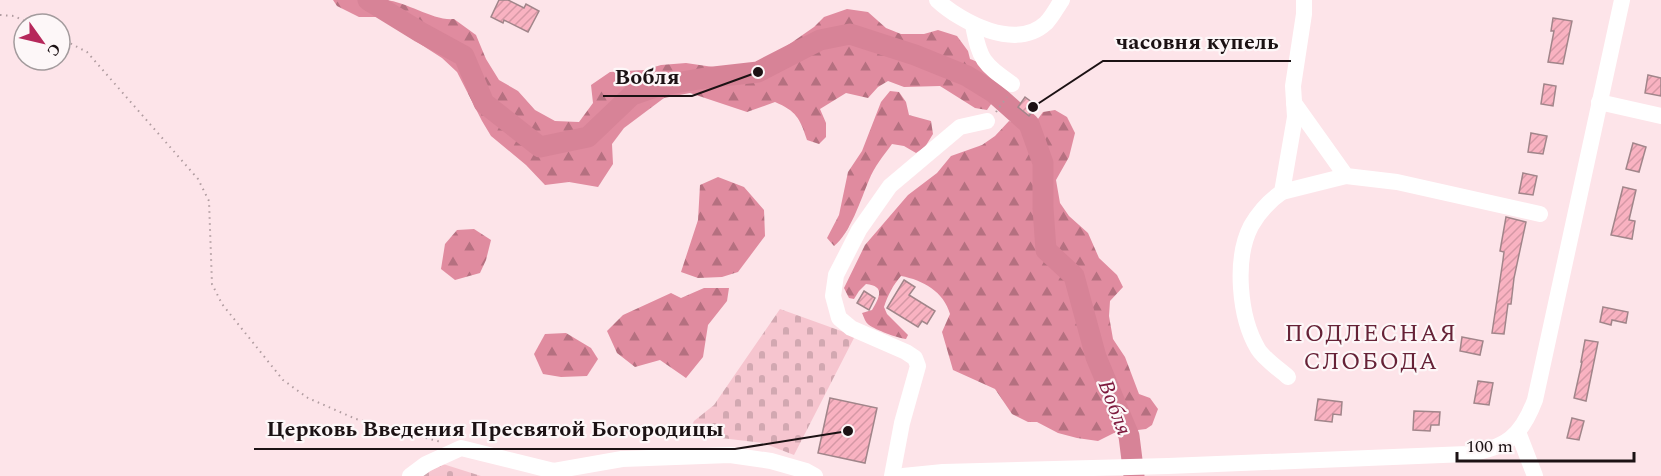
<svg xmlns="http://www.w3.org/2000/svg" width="1661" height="476" viewBox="0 0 1661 476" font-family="Spectral,serif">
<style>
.forest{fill:url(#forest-firs)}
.cemetery{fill:url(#cemetery-stones)}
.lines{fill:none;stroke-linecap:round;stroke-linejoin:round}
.river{stroke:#d78397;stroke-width:21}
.building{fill:url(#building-hatch);stroke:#a1858a;stroke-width:1.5}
.path{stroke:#b09ca0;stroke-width:2;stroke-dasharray:1.5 4.5;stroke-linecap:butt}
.minor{stroke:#fff;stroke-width:16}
.labels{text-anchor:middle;stroke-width:4.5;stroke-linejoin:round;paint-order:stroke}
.water-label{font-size:22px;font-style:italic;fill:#7e1a3e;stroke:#fdf7f8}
.quarter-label{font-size:24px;letter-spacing:1.5px;fill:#662237;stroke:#fdf7f8}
.leader{fill:none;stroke:#1c1214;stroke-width:2}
.callout-dot{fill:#1c1214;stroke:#fdf7f8;stroke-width:2}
.callout-label{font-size:22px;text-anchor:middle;font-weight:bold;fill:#1c1214;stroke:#fdf7f8;stroke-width:4.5;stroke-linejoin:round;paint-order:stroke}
</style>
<defs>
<pattern id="forest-firs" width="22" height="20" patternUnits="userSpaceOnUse" patternTransform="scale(1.5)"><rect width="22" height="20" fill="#e08b9f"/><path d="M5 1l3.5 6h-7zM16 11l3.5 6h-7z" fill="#b57080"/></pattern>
<pattern id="cemetery-stones" width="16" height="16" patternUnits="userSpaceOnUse" patternTransform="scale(1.5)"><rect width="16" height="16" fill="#f6c5cf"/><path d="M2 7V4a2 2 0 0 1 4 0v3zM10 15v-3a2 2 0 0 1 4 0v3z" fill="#d2a8b1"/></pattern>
<pattern id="building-hatch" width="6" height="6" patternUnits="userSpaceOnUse" patternTransform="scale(1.5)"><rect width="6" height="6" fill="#f9b2c1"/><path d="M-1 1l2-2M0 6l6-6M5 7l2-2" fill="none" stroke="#d598a5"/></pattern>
</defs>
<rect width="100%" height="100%" fill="#fde4e9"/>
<g class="forest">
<path d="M 333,0 C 350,0 368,0 385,0 C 408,2 433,21 454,19 L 476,35 L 486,59 L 499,80 L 518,91 L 535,110 L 555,121 L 579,122 L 593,103 L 591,85 L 610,72 L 644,70 L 661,65 L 686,63 L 720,68 L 743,65 L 768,59 L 814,27 L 824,17 L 847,9 L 868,12 L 886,28 L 901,34 L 924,34 L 938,30 L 957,36 L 968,51 L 970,59 C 973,60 976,61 979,63 C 983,66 999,87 1000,91 L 987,110 L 975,108 L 940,86 L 904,87 L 888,81 L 878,87 L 868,98 L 846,93 L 820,109 L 826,123 L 826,137 L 819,144 L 807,140 C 800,118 796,111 775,102 L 747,112 L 690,93 L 664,98 L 624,128 L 612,144 L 613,164 L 598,187 L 569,182 L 545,185 L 526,165 L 491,136 L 482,121 L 457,72 L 442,58 L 378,17 L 359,17 L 337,6 Z"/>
<path d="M 890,91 L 899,92 L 906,102 L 909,115 L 931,121 L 933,134 L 925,147 L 916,153 L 904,146 L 892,144 C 884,155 874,167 869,180 C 861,199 850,234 834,246 L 827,238 L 839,215 L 848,172 L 862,151 L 881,102 Z"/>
<path d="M 1055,110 L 1067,117 L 1075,133 L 1069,157 L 1056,180 L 1060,203 L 1069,216 L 1088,233 L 1099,258 L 1117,275 L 1123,287 L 1110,301 L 1109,316 L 1113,339 L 1125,357 L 1139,394 L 1150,398 L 1158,409 L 1152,425 L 1146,429 L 1114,433 L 1098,441 L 1077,438 L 1058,433 L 1037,422 L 1028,422 L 1012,414 L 995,389 L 953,370 L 942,332 L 950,314 C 944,292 923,280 901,276 C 893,285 888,295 884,307 L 887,314 L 908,335 L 906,339 C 897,338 876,330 869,325 C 865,322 864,317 862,313 L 872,310 C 879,298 886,286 866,284 L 859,291 L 854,299 L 849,298 L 844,288 L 865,245 L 908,195 L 937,173 L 951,156 L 982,145 L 995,136 L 1009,121 L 1021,124 L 1035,123 L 1043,112 Z"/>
<path d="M 718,177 L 744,187 L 764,210 L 765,236 L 738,272 L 722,277 L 698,278 L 681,272 L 698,220 L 700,185 Z"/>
<path d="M 474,229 L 491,240 L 486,260 L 480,273 L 455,280 L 441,269 L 445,244 L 457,230 Z"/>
<path d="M 704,288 L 729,288 L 727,301 L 708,325 L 703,357 L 686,378 L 660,360 L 635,367 L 617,353 L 607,331 L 623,315 L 671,293 L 681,298 Z"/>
<path d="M 566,333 L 591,348 L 598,359 L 587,376 L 561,377 L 543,374 L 534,354 L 545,334 Z"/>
</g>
<g class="cemetery">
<path d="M 780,309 L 855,336 L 794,455 L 763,443 L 688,434 L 694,421 L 714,405 Z"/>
<path d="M 443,464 L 481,476 L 422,476 Z"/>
</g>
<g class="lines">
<path class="river" d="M 368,0 L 420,32 L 464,56 L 484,103 L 540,147 L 588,137 L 632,95 L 658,86 L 705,78 L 758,72 L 820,40 L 850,34 L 915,55 L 967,76 L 993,92 L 1029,124 L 1043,163 L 1043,208 L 1046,250 L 1074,276 L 1096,357 L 1129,436 L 1134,476"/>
</g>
<g class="building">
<path d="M 499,0 L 508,0 L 524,8 L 526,4 L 539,11 L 528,32 L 504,20 L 503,23 L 491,17 Z"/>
<path d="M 1553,18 L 1572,21 L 1563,64 L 1548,62 L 1554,31 L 1551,31 Z"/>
<path d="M 1648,75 L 1661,78 L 1661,96 L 1645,93 Z"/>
<path d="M 1544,84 L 1556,86 L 1553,106 L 1541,104 Z"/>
<path d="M 1025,97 L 1037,106 L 1029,116 L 1018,107 Z"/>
<path d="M 1531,133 L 1547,136 L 1543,154 L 1528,152 Z"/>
<path d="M 1633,143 L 1646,147 L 1639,172 L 1626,169 Z"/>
<path d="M 1523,173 L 1537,176 L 1533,195 L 1519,193 Z"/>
<path d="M 1623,187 L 1636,190 L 1629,220 L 1635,221 L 1632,239 L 1611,235 Z"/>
<path d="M 1506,217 L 1526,222 L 1514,278 L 1511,304 L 1508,304 L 1504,334 L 1492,333 L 1503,260 L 1504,252 L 1500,251 Z"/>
<path d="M 904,280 L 915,287 L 909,295 L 935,311 L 927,324 L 922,321 L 918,327 L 887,308 Z"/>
<path d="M 864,291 L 875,298 L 869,310 L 857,303 Z"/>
<path d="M 1603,307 L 1628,312 L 1626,323 L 1612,320 L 1611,325 L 1600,322 Z"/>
<path d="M 1462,337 L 1483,341 L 1480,355 L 1460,351 Z"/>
<path d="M 1585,340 L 1598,342 L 1586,401 L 1574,398 L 1582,362 L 1581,362 Z"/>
<path d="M 1478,381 L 1493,383 L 1489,405 L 1474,403 Z"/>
<path d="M 830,398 L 877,408 L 865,463 L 818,453 Z"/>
<path d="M 1318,399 L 1342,402 L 1341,415 L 1333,414 L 1332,422 L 1315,420 Z"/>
<path d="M 1414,411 L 1440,412 L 1439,425 L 1431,425 L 1430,431 L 1413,430 Z"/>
<path d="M 1572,418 L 1584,421 L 1579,440 L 1567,438 Z"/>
</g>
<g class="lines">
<g class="path">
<path d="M 0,15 L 14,16 L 31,24"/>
<path d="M 60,38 L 87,52 L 198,179 L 209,201 L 212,284 L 222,304 L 283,380 L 308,398 L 356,419 L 441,442"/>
<path d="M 996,112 L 1007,97"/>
</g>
<g class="minor">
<path d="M 937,0 C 962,23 1016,51 1046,23 C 1052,17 1057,7 1062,0"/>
<path d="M 973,25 C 980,61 983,63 1012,84"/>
<path d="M 1599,102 L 1661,116"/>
<path d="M 1294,103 L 1346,176 L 1397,182 L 1540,214"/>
<path d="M 1282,192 L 1346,176"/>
<path d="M 1288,377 C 1279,369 1264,359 1258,349 C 1239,317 1234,259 1251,226 C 1259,212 1269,201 1282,192 L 1295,117 L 1293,86 L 1304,14 L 1304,0"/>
<path d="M 1518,432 L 1535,476"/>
<path d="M 410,476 L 426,464 L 461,448 L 554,471 L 622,459 L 730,455 L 771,461 L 806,471 L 815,476"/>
<path d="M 892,476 L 902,423 L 918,366 L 915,358 L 906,352 L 851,328 L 839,318 L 833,296 L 836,275 L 859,230 L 890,186 L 960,127 L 987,121"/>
<path d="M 903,476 L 943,472 L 1168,466 L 1467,454 C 1506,448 1521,437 1535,400 L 1622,0"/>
</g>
</g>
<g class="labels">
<g class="water-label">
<text transform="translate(1116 407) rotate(69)" y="8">Вобля</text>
</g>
<g class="quarter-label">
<text x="1371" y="341">ПОДЛЕСНАЯ<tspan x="1371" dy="28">СЛОБОДА</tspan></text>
</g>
</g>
<path class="leader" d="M1033 107L1103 61H1291M758 72L692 96H603M848 431L735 449H254"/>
<g class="callout-dot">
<circle cx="1033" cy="107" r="6"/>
<circle cx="758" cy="72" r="6"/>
<circle cx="848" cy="431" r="6"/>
</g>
<g class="callout-label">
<text x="1197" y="49">часовня купель</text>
<text x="647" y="84">Вобля</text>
<text x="495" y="436">Церковь Введения Пресвятой Богородицы</text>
</g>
<g transform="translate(42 42) rotate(124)"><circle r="28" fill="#fdf7f8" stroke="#a39b9d" stroke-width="1.5"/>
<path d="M0-4.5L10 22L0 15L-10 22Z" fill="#b6285b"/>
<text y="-9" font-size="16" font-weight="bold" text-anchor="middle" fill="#1c1214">С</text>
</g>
<path d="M1457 452v9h177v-9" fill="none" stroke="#1c1214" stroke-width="3"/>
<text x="1466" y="452" font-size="18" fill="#1c1214" stroke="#fdf7f8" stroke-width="4.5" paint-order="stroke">100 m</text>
</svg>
